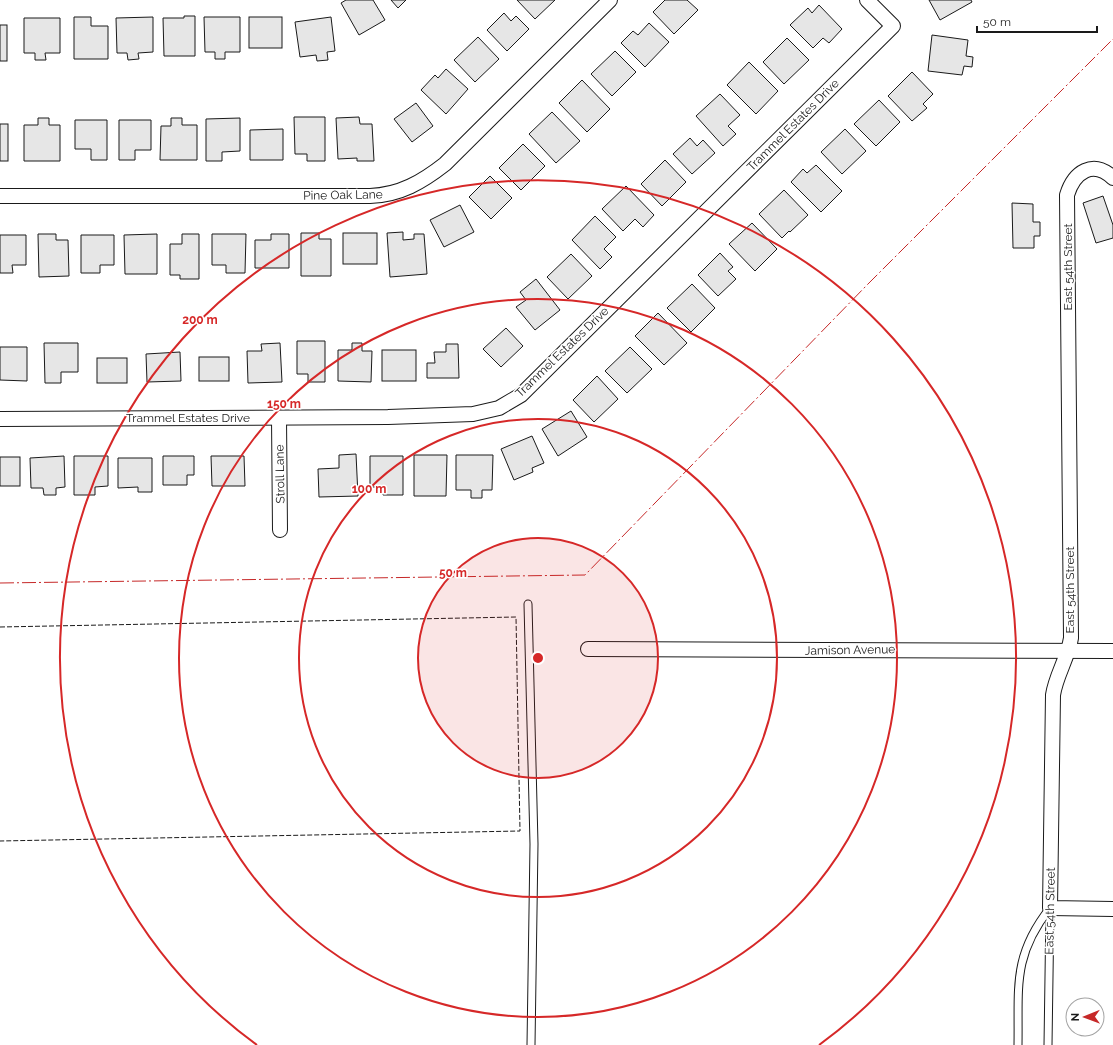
<svg xmlns="http://www.w3.org/2000/svg" width="1113" height="1045" viewBox="0 0 1113 1045" font-family="Raleway,sans-serif">
<style>
.building{fill:#e6e6e6;stroke:#1a1a1a}
.lines{fill:none;stroke-linecap:round;stroke-linejoin:round}
.service-casing{stroke:#1a1a1a;stroke-width:9}
.minor-casing{stroke:#1a1a1a;stroke-width:16}
.service{stroke:#fff;stroke-width:7}
.minor{stroke:#fff;stroke-width:14}
.fence{stroke:#1a1a1a;stroke-width:1;stroke-dasharray:5 2;stroke-linecap:butt}
.power{stroke:#c62828;stroke-width:1;stroke-dasharray:14 3 2 3;stroke-linecap:butt}
.ring{fill:none;stroke:#d62828;stroke-width:2}
.labels{text-anchor:middle;stroke-width:3;stroke-linejoin:round;paint-order:stroke}
.street-label{font-size:12px;fill:#1a1a1a;stroke:#fff}
.centre{fill:#d62828;stroke:#fff;stroke-width:2}
.ring-label{font-size:12px;text-anchor:middle;font-weight:bold;fill:#d62828;stroke:#fff;stroke-width:3;stroke-linejoin:round;paint-order:stroke}
</style>
<rect width="100%" height="100%" fill="#fff"/>
<g class="building">
<path d="M 346,0 L 373,0 L 385,20 L 359,35 L 341,3 Z"/>
<path d="M 391,0 L 406,0 L 398,8 Z"/>
<path d="M 517,0 L 555,0 L 535,19 Z"/>
<path d="M 665,0 L 687,0 L 698,10 L 674,34 L 653,12 Z"/>
<path d="M 929,0 L 971,0 L 972,2 L 940,20 Z"/>
<path d="M 819,5 L 842,29 L 829,43 L 823,38 L 813,48 L 790,25 L 808,8 L 812,13 Z"/>
<path d="M 504,13 L 511,21 L 516,16 L 529,29 L 507,51 L 487,30 Z"/>
<path d="M 184,16 L 195,16 L 195,56 L 164,56 L 163,18 L 184,18 Z"/>
<path d="M 74,17 L 91,17 L 91,26 L 108,26 L 108,59 L 74,59 Z"/>
<path d="M 153,17 L 153,52 L 138,53 L 139,59 L 128,60 L 127,53 L 117,53 L 116,18 Z"/>
<path d="M 204,17 L 240,17 L 240,52 L 225,52 L 225,59 L 215,59 L 215,52 L 205,52 Z"/>
<rect x="249" y="17" width="33" height="31"/>
<path d="M 331,17 L 335,51 L 327,52 L 328,60 L 317,61 L 316,55 L 300,57 L 295,22 Z"/>
<path d="M 24,18 L 60,18 L 60,53 L 45,53 L 46,60 L 35,60 L 35,53 L 24,53 Z"/>
<path d="M 649,23 L 669,42 L 645,67 L 621,43 L 633,31 L 638,35 Z"/>
<rect x="0" y="25" width="7" height="36"/>
<path d="M 932,35 L 968,40 L 966,56 L 973,57 L 972,67 L 964,66 L 962,75 L 928,71 Z"/>
<path d="M 478,37 L 499,59 L 475,82 L 454,60 Z"/>
<path d="M 787,38 L 809,60 L 784,84 L 763,62 Z"/>
<path d="M 615,51 L 636,72 L 612,96 L 591,74 Z"/>
<path d="M 749,62 L 778,91 L 756,114 L 727,85 Z"/>
<path d="M 446,69 L 468,89 L 446,114 L 421,90 L 435,75 L 438,78 Z"/>
<path d="M 912,72 L 933,94 L 923,104 L 927,108 L 912,121 L 888,96 Z"/>
<path d="M 582,80 L 610,109 L 587,132 L 559,103 Z"/>
<path d="M 720,94 L 740,115 L 728,126 L 736,134 L 723,146 L 696,116 Z"/>
<path d="M 879,100 L 900,122 L 876,146 L 854,124 Z"/>
<path d="M 416,103 L 433,126 L 412,142 L 394,119 Z"/>
<path d="M 552,112 L 580,141 L 556,163 L 529,134 Z"/>
<path d="M 294,117 L 325,117 L 325,161 L 307,161 L 307,154 L 295,154 Z"/>
<path d="M 359,117 L 360,124 L 372,124 L 374,161 L 357,161 L 357,158 L 338,159 L 336,118 Z"/>
<path d="M 38,118 L 49,118 L 49,125 L 60,125 L 60,161 L 24,161 L 24,125 L 38,125 Z"/>
<path d="M 171,118 L 182,118 L 182,125 L 197,125 L 197,160 L 160,160 L 161,126 L 171,126 Z"/>
<path d="M 240,118 L 240,151 L 222,152 L 222,161 L 206,161 L 206,119 Z"/>
<path d="M 75,120 L 107,120 L 107,160 L 91,160 L 91,149 L 75,149 Z"/>
<path d="M 119,120 L 151,120 L 151,150 L 135,150 L 135,160 L 119,160 Z"/>
<rect x="0" y="124" width="8" height="37"/>
<path d="M 283,129 L 283,160 L 250,160 L 250,130 Z"/>
<path d="M 845,129 L 866,151 L 842,174 L 821,152 Z"/>
<path d="M 690,138 L 697,146 L 703,140 L 715,153 L 692,174 L 673,154 Z"/>
<path d="M 523,144 L 545,166 L 521,190 L 499,168 Z"/>
<path d="M 665,160 L 686,182 L 662,206 L 641,184 Z"/>
<path d="M 816,165 L 842,191 L 821,212 L 791,182 L 803,169 L 807,173 Z"/>
<path d="M 490,176 L 512,198 L 491,219 L 469,197 Z"/>
<path d="M 626,186 L 654,215 L 643,227 L 635,219 L 623,231 L 602,209 Z"/>
<path d="M 784,190 L 808,215 L 790,232 L 789,231 L 782,238 L 759,214 Z"/>
<path d="M 1103,196 L 1113,225 L 1113,238 L 1096,243 L 1083,203 Z"/>
<path d="M 1012,203 L 1033,204 L 1033,222 L 1040,222 L 1040,236 L 1034,236 L 1034,248 L 1013,248 Z"/>
<path d="M 460,205 L 474,232 L 444,247 L 430,220 Z"/>
<path d="M 595,216 L 616,237 L 604,249 L 612,257 L 600,269 L 572,240 Z"/>
<path d="M 752,223 L 777,249 L 755,271 L 729,244 Z"/>
<path d="M 403,232 L 403,240 L 414,239 L 414,234 L 424,234 L 427,274 L 390,277 L 387,233 Z"/>
<path d="M 301,233 L 319,233 L 319,239 L 331,239 L 331,276 L 301,276 Z"/>
<rect x="343" y="233" width="34" height="31"/>
<path d="M 38,234 L 56,234 L 56,240 L 68,240 L 69,276 L 39,277 Z"/>
<path d="M 157,234 L 157,274 L 125,274 L 124,235 Z"/>
<path d="M 182,234 L 199,234 L 199,279 L 180,279 L 180,275 L 170,275 L 170,244 L 182,244 Z"/>
<path d="M 212,234 L 246,234 L 245,273 L 226,273 L 226,265 L 212,265 Z"/>
<path d="M 271,234 L 289,234 L 289,268 L 255,268 L 255,240 L 271,240 Z"/>
<path d="M 0,235 L 26,235 L 26,265 L 12,265 L 13,273 L 0,273 Z"/>
<path d="M 81,235 L 114,235 L 114,265 L 100,265 L 100,273 L 81,273 Z"/>
<path d="M 720,253 L 733,267 L 728,271 L 736,279 L 718,296 L 698,275 Z"/>
<path d="M 571,254 L 592,276 L 568,299 L 547,277 Z"/>
<path d="M 536,279 L 560,310 L 535,330 L 516,307 L 526,300 L 520,292 Z"/>
<path d="M 692,284 L 715,308 L 691,332 L 667,308 Z"/>
<path d="M 658,313 L 687,343 L 664,365 L 635,336 Z"/>
<path d="M 506,328 L 523,346 L 501,367 L 483,349 Z"/>
<path d="M 297,341 L 325,341 L 325,382 L 308,382 L 308,374 L 297,374 Z"/>
<path d="M 44,343 L 78,343 L 78,372 L 61,372 L 61,383 L 45,383 Z"/>
<path d="M 280,343 L 282,382 L 248,383 L 247,351 L 262,351 L 261,344 Z"/>
<path d="M 352,343 L 362,343 L 362,351 L 372,351 L 371,382 L 338,381 L 338,350 L 352,350 Z"/>
<path d="M 446,344 L 458,344 L 459,378 L 427,378 L 427,363 L 435,363 L 434,352 L 446,352 Z"/>
<path d="M 0,347 L 27,347 L 27,381 L 0,380 Z"/>
<path d="M 630,347 L 652,369 L 627,393 L 605,371 Z"/>
<rect x="382" y="350" width="34" height="31"/>
<path d="M 180,352 L 181,381 L 147,382 L 146,354 Z"/>
<rect x="199" y="357" width="30" height="24"/>
<rect x="97" y="358" width="30" height="25"/>
<path d="M 597,376 L 618,399 L 594,422 L 573,400 Z"/>
<path d="M 571,411 L 587,437 L 558,456 L 542,429 Z"/>
<path d="M 532,436 L 544,463 L 532,468 L 533,472 L 514,480 L 501,449 Z"/>
<path d="M 356,454 L 358,496 L 319,497 L 318,469 L 339,468 L 339,455 Z"/>
<path d="M 414,455 L 447,455 L 446,496 L 414,496 Z"/>
<path d="M 456,455 L 493,455 L 492,490 L 482,490 L 482,498 L 471,498 L 471,490 L 456,490 Z"/>
<path d="M 64,456 L 65,487 L 56,488 L 56,495 L 44,495 L 43,488 L 31,488 L 30,458 Z"/>
<path d="M 74,456 L 108,456 L 108,486 L 95,487 L 95,495 L 74,495 Z"/>
<path d="M 163,456 L 194,456 L 194,475 L 187,475 L 187,485 L 163,485 Z"/>
<path d="M 211,456 L 244,456 L 245,486 L 212,486 Z"/>
<path d="M 370,456 L 403,456 L 403,495 L 383,495 L 383,487 L 370,487 Z"/>
<rect x="0" y="457" width="20" height="29"/>
<path d="M 118,458 L 152,458 L 152,492 L 138,492 L 138,487 L 118,488 Z"/>
</g>
<g class="lines">
<g class="service-casing">
<g id="service">
<path d="M 528,604 L 534,844 L 531,1045"/>
<path d="M 1018,1045 C 1019,988 1012,956 1050,908"/>
<path d="M 1048,1045 L 1050,908"/>
</g>
</g>
<g class="minor-casing">
<g id="minor">
<path d="M 1113,178 C 1093,159 1074,172 1067,195 L 1071,638 C 1068,658 1056,675 1053,695 L 1050,908 L 1113,909"/>
<path d="M 0,196 L 370,196 C 400,195 422,182 445,164 L 610,0"/>
<path d="M 279,418 L 280,530"/>
<path d="M 0,419 L 388,417 L 473,414 L 499,408 L 521,395 L 893,26 L 867,0"/>
<path d="M 588,649 L 1113,651"/>
</g>
</g>
<use href="#service" class="service"/>
<use href="#minor" class="minor"/>
<path class="fence" d="M 0,627 L 516,617 L 520,831 L 0,841"/>
<path class="power" d="M 0,583 L 585,575 L 867,285 L 1113,39"/>
</g>
<circle cx="538" cy="658" r="120" fill="#d62828" fill-opacity=".12"/>
<g class="ring">
<circle cx="538" cy="658" r="120"/>
<circle cx="538" cy="658" r="239"/>
<circle cx="538" cy="658" r="359"/>
<path d="M257 1045A478 478 0 1 1 819 1045"/>
</g>
<g class="labels">
<g class="street-label">
<text transform="translate(793 125) rotate(-45)" y="4">Trammel Estates Drive</text>
<text transform="translate(343 195) rotate(-1)" y="4">Pine Oak Lane</text>
<text transform="translate(1068 267) rotate(-90)" y="4">East 54th Street</text>
<text transform="translate(562 352) rotate(-44)" y="4">Trammel Estates Drive</text>
<text x="188" y="422">Trammel Estates Drive</text>
<text transform="translate(280 474) rotate(-91)" y="4">Stroll Lane</text>
<text transform="translate(1070 590) rotate(-90)" y="4">East 54th Street</text>
<text transform="translate(850 650) rotate(-1)" y="4">Jamison Avenue</text>
<text transform="translate(1050 911) rotate(-89)" y="4">East 54th Street</text>
</g>
</g>
<circle cx="538" cy="658" r="6" class="centre"/>
<g class="ring-label">
<text x="200" y="324">200 m</text>
<text x="284" y="408">150 m</text>
<text x="369" y="493">100 m</text>
<text x="453" y="577">50 m</text>
</g>
<g transform="translate(1085 1017) rotate(269)"><circle r="19" fill="#ffffff" stroke="#a3a3a3"/>
<path d="M0-3L7 15L0 10L-7 15Z" fill="#c62828"/>
<text y="-6" font-size="11" font-weight="bold" text-anchor="middle" fill="#1a1a1a">N</text>
</g>
<path d="M977 26v6h120v-6" fill="none" stroke="#1a1a1a" stroke-width="2"/>
<text x="983" y="26" font-size="12" fill="#1a1a1a" stroke="#ffffff" stroke-width="3" paint-order="stroke">50 m</text>
</svg>
